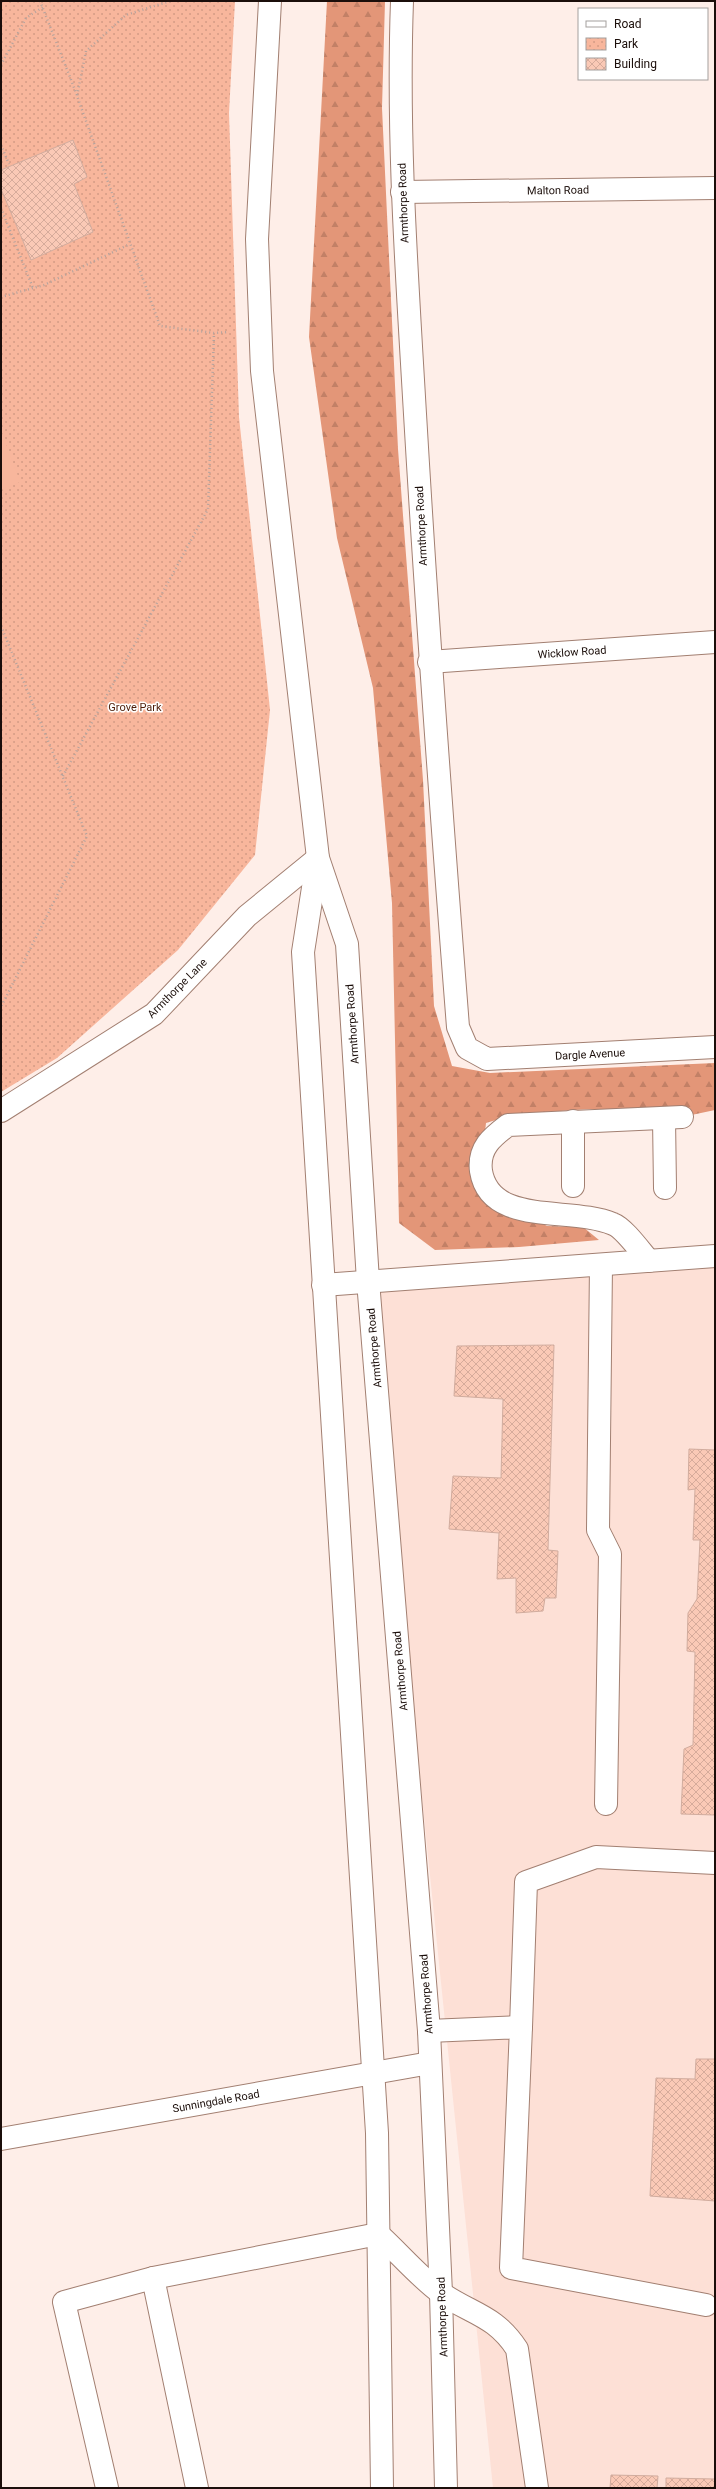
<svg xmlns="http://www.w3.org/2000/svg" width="716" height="2489" viewBox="0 0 716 2489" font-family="Roboto,sans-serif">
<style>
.built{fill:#fde0d6}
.forest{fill:url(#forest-firs)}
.park{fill:url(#park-dots)}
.garden{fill:#f8b69c}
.building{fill:url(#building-cross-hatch);stroke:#d1ac9e}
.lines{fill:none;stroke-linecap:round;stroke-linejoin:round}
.minor-casing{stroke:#a27f71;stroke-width:24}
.path{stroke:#b2a39e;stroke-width:2.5;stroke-dasharray:1 3;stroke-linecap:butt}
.minor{stroke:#fff;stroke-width:22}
.labels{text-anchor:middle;stroke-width:3;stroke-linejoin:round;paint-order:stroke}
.street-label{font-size:11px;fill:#1b0e0a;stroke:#fff}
.park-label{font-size:11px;fill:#4e1e09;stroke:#fff}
</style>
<defs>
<pattern id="forest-firs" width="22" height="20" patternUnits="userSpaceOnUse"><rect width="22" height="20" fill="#e39678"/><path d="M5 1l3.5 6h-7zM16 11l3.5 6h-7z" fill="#c28066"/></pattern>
<pattern id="park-dots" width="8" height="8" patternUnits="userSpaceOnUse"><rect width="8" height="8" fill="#f8b69c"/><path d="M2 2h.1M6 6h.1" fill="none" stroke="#d49b85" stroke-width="1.8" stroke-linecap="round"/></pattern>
<pattern id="building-cross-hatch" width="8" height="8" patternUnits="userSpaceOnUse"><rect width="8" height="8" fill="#fac9b6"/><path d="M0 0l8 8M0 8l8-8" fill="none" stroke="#d6ab9b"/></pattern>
</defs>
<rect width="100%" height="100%" fill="#feeee8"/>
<path class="built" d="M 715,1256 L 715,2488 L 493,2488 L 369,1282 Z"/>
<path class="forest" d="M 327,1 L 385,1 L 382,108 L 398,449 L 423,780 L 434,1006 L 452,1066 L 490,1073 L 715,1063 L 715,1110 L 682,1117 L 590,1109 L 516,1114 L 486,1123 L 483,1149 L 496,1199 L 547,1226 L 583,1227 L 599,1240 L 519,1247 L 435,1250 L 399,1223 L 392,903 L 373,688 L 337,538 L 309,337 Z"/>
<path class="park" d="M 1,1 L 235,1 L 229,113 L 239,417 L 270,710 L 255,855 L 178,950 L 57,1058 L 1,1092 Z"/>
<path class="garden" d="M 1,430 L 20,482 L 1,490 Z"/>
<g class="building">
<path d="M 73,140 L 87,177 L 74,184 L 93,232 L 31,260 L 1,189 L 1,170 Z"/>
<path d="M 554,1345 L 548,1550 L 558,1551 L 556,1598 L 545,1598 L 543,1611 L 516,1613 L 516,1578 L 497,1579 L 499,1533 L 449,1529 L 453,1476 L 501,1478 L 503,1399 L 454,1396 L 457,1346 Z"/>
<path d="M 689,1449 L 715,1450 L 715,1815 L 681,1814 L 684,1749 L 693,1745 L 695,1652 L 687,1651 L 688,1613 L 697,1599 L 700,1540 L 693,1540 L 695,1489 L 688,1490 Z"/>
<path d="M 696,2059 L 715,2059 L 715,2201 L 650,2196 L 656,2078 L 695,2079 Z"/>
<path d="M 611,2475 L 658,2476 L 657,2488 L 610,2488 Z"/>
<path d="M 666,2478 L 715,2479 L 715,2488 L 666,2488 Z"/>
</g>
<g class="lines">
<g class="minor-casing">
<g id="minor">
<path d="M 270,1 L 257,239 L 262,371 L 318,858 L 347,944 L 368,1281 L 429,2031 L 441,2293 L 446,2488"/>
<path d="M 402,1 C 397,139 407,276 415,414 C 427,619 442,823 458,1027 L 467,1048 L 487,1059 L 715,1047"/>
<path d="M 402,192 L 715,188"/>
<path d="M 429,662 L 715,642"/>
<path d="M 317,862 L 303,952 L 377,2133 L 382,2488"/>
<path d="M 1,1111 L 154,1014 L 247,916 L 318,858"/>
<path d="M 664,1118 L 665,1188"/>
<path d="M 573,1186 L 573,1121"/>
<path d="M 649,1261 C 641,1252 624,1228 613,1224 C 571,1206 490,1227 481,1171 C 478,1148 492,1137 508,1125 L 682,1117"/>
<path d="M 601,1265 L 598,1530 L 610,1554 L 606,1804"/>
<path d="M 323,1285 L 715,1256"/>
<path d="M 521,2027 L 526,1882 L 596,1857 L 715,1863"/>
<path d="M 429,2031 L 521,2027 L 511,2268 L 706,2305"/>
<path d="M 1,2139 L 430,2063"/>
<path d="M 153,2278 L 197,2488"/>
<path d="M 107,2488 L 64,2302 L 153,2278 L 378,2234 C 399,2253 419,2277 441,2293 C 471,2314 495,2315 517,2349 L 537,2488"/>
</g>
</g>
<g class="path">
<path d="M 40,1 L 77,95"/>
<path d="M 170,1 L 126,15 L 86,51 L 77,96 L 160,326 L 214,333 L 228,332"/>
<path d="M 1,65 L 26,18 L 43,7"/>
<path d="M 1,145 L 9,164"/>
<path d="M 1,208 L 33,288"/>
<path d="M 1,297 L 44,285 L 130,244"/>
<path d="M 1,626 L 87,836 L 1,1007"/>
<path d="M 63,776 L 208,509 L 214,333"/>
</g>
<use href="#minor" class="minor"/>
</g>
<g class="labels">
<g class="street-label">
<text transform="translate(558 190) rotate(-1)" y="4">Malton Road</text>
<text transform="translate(403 203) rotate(-92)" y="4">Armthorpe Road</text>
<text transform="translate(421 526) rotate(-93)" y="4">Armthorpe Road</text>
<text transform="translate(572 652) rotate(-4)" y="4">Wicklow Road</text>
<text transform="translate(177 988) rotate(-45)" y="4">Armthorpe Lane</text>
<text transform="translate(352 1024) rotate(-94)" y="4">Armthorpe Road</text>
<text transform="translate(590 1054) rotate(-3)" y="4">Dargle Avenue</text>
<text transform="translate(374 1348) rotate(-95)" y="4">Armthorpe Road</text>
<text transform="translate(400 1671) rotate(-95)" y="4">Armthorpe Road</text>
<text transform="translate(426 1994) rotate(-94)" y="4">Armthorpe Road</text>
<text transform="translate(216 2101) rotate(-10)" y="4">Sunningdale Road</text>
<text transform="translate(442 2317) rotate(-92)" y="4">Armthorpe Road</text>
</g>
<g class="park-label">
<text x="135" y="711">Grove Park</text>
</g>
</g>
<rect width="716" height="2489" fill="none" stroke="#1b0e0a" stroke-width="4"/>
<rect x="578" y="8" width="130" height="72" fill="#ffffff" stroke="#a49f9d"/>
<rect x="586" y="21" width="20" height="6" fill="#ffffff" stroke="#a49f9d"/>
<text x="614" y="28" font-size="12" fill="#1b0e0a">Road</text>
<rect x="586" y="38" width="20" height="12" fill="url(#park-dots)" stroke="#a49f9d"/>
<text x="614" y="48" font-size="12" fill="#1b0e0a">Park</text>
<rect x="586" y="58" width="20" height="12" fill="url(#building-cross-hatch)" stroke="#a49f9d"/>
<text x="614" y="68" font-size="12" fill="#1b0e0a">Building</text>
</svg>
